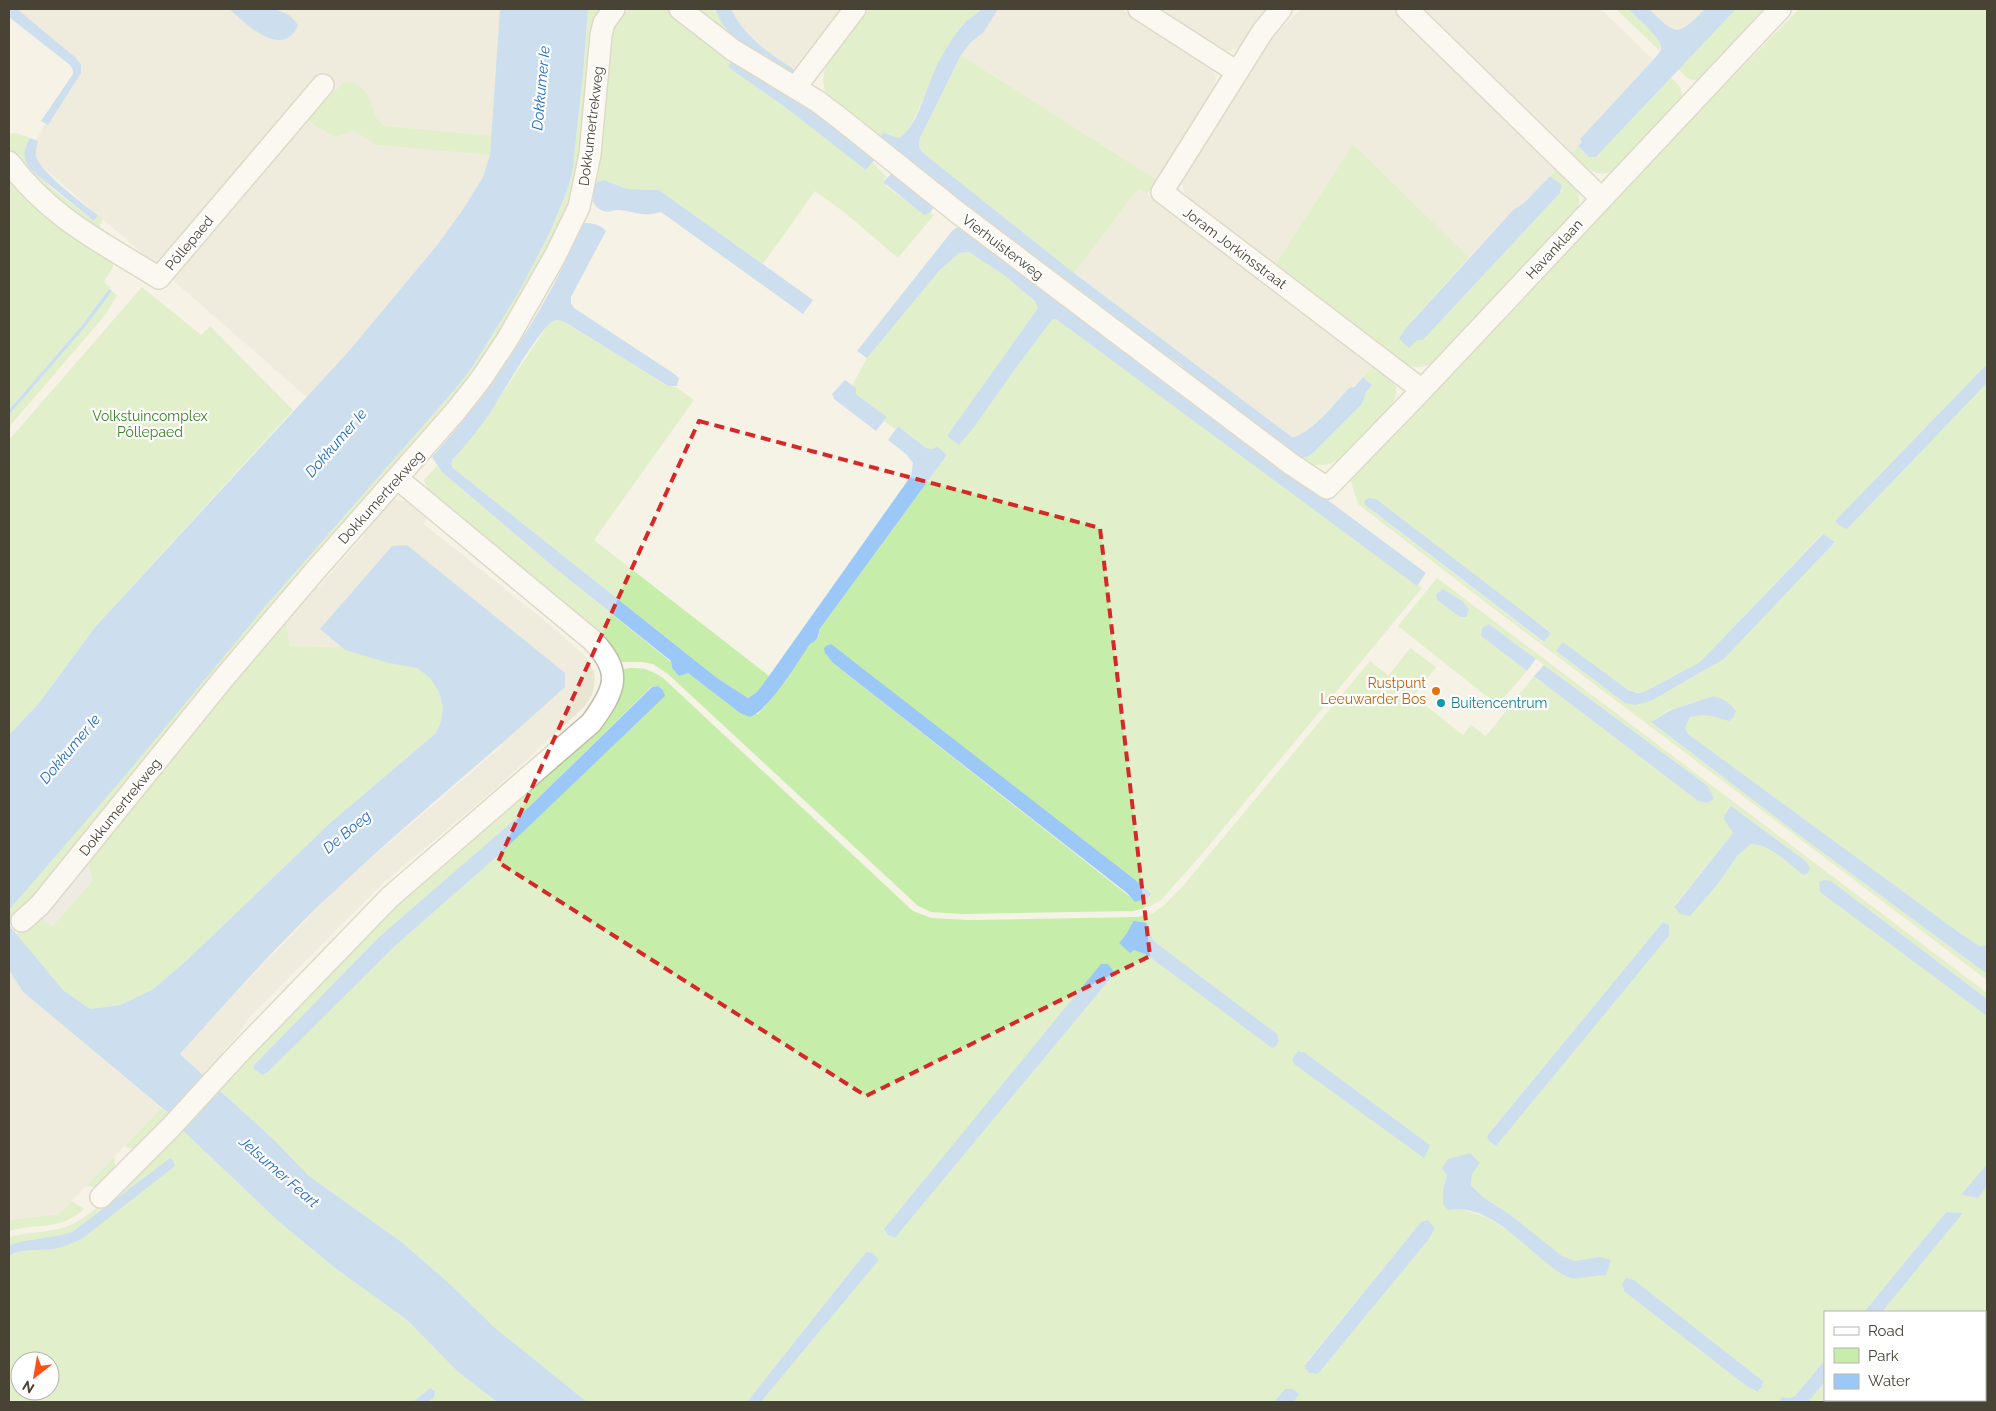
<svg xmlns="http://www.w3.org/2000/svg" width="1996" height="1411" viewBox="0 0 1996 1411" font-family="Raleway,sans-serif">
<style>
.residential{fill:#e9e5d3}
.green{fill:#c7edaa;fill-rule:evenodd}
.parking{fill:#e5e3df}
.water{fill:#9cc8f8}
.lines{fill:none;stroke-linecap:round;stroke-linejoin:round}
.minor-casing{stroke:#c1bba7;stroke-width:24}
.minor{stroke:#fff;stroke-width:21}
.marked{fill:none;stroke:#d62828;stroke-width:4;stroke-dasharray:10 6;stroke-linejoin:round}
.food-dot{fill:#e8710a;stroke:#fff;stroke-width:2}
.culture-dot{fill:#0f9aa8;stroke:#fff;stroke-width:2}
.labels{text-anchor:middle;stroke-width:4.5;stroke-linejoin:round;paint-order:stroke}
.street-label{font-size:14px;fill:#484334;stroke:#fff}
.park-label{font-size:14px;fill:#3a8121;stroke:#fff}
.food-label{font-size:14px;fill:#c56008;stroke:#fff;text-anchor:end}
.culture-label{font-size:14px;fill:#0d838f;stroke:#fff;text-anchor:start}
.water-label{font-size:15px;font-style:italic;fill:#226bc0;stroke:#fff}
</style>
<rect width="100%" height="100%" fill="#f5f2e6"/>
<g class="residential">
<path d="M 9,9 L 511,9 L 500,150 L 472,215 L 309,399 L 28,154 L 78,68 Z"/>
<path d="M 711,9 L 844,9 L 795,73 L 792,68 L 768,53 Z"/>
<path d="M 998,9 L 1121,9 L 1210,66 L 1215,75 L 1216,80 L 1214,90 L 1157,180 L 961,55 L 971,41 L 984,32 Z"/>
<path d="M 1156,9 L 1266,9 L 1244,43 L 1240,47 L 1228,51 L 1217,47 Z"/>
<path d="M 1301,9 L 1393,9 L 1557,168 L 1524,203 L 1513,210 L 1469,257 L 1353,144 L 1275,265 L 1191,201 L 1184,192 L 1182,181 L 1184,174 L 1272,38 Z"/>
<path d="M 1422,9 L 1601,9 L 1653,60 L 1580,139 L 1582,142 L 1571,153 Z"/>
<path d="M 1649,9 L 1705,9 L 1688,27 L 1680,31 L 1674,30 L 1667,26 Z"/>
<path d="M 1139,188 L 1374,366 L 1307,431 L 1298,436 L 1292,437 L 1074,273 Z"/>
<path d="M 388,499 L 407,501 L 428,517 L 424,524 L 555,629 L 586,657 L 594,672 L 595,680 L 592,695 L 584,707 L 496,788 L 381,885 L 247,1020 L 238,1035 L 223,1051 L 224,1060 L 208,1079 L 180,1054 L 239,989 L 340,885 L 503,745 L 320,629 L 342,647 L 290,646 L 285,614 L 309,586 L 319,587 L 364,536 L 360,528 Z"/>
<path d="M 9,970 L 23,992 L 161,1108 L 59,1214 L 9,1220 Z"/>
</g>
<g class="green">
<path d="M 588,9 L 605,9 L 575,196 L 495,349 L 17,919 L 9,925 L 9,910 L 264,608 L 457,387 L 473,366 L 520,290 L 551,230 L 567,191 L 583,75 Z"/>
<path d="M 630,9 L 667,9 L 732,60 L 729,62 L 732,70 L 785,107 L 867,169 L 872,162 L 887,177 L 884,179 L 886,186 L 920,212 L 925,215 L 931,212 L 934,215 L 898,258 L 844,212 L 815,191 L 763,264 L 659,190 L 627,189 L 604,180 L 597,182 L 604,135 L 608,38 L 618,17 Z"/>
<path d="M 693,9 L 711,9 L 718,15 L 733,37 L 786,77 Z"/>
<path d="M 866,9 L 976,9 L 979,11 L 961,26 L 933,73 L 928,90 L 907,133 L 899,138 L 883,133 L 881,135 L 884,143 L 941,189 L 1150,345 L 1179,363 L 1209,391 L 1298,457 L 1307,457 L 1313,453 L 1362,404 L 1366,392 L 1372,385 L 1363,377 L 1374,366 C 1382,372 1393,378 1396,388 C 1397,394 1394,401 1391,406 C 1382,419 1346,458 1332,463 C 1321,467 1309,465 1298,462 L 1202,391 L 1171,363 L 1138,342 L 972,217 L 832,105 C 822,92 822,80 826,64 Z"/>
<path d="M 1616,9 L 1629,9 C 1638,21 1663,35 1660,51 Z"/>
<path d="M 1736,9 L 1763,9 L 1701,79 C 1690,83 1685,76 1678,69 Z"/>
<path d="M 1799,9 L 1987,9 L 1987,365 L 1984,367 L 1835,521 L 1848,528 L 1987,383 L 1987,946 L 1979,947 L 1957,931 L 1687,734 L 1685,728 L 1690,717 C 1702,714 1711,713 1721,719 L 1736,711 L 1730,704 L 1713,696 L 1671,710 L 1670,709 L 1651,722 L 1791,829 L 1982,970 L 1987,974 L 1987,980 L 1493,608 L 1358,504 L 1350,479 L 1571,244 ZM 1365,505 L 1551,632 L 1551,633 L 1543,642 ZM 1822,534 L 1835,542 L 1724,659 L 1651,701 L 1625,703 L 1618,684 C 1628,690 1635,694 1646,691 L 1700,662 Z"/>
<path d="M 961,55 L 1157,180 L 1147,194 L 1139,188 L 1074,273 L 922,152 L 919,146 L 920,138 Z"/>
<path d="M 1671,78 C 1679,85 1685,90 1680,101 L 1616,169 C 1597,181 1584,166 1571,153 L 1578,146 L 1589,157 L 1596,157 Z"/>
<path d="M 344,82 L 355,83 C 360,87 367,92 370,98 C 375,111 372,118 386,126 L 491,136 L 490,155 L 377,145 L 354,131 L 334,137 L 307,120 Z"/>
<path d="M 16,133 L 30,138 L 25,147 L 49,186 L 94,221 L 98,215 L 103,218 L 97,234 L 82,225 L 9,153 L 9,134 Z"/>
<path d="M 1353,144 L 1469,257 L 1405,329 L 1417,340 L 1423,340 L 1560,193 L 1562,191 L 1556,180 L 1550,176 L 1557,168 C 1571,181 1588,194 1574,214 L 1431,364 C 1422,367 1415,369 1406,364 L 1275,265 Z"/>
<path d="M 9,178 L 113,257 L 113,267 L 104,282 L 110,287 L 109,289 L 83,324 L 9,410 Z"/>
<path d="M 969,252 C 982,260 1037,294 1038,308 L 947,437 L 975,426 L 1018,365 L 1052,320 L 1056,319 L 1422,588 L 1202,854 L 1161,900 L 1149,907 L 1133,911 L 963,914 L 931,912 L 918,906 L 902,891 L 668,674 L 653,664 L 642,662 L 622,662 L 618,659 L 608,643 L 564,603 L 429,492 L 424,480 L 437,466 L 442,472 L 556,569 L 671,662 L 672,668 L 688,673 L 740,713 L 758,714 L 767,704 L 810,644 L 819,636 L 819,630 L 947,455 L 937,446 L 933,449 L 926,448 L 898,426 L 895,429 L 884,421 L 887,417 L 856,394 L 856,388 L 852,386 L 867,358 L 927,284 L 952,258 L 959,253 ZM 825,653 L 1146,899 L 1134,900 L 833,663 Z"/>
<path d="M 142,287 L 201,335 L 210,326 L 293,410 L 96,626 L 39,703 L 9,735 L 9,440 Z"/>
<path d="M 112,291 L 117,295 L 106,314 L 9,427 L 9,415 L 86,326 Z"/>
<path d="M 561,320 L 668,386 L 676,387 L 694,400 L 594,540 L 769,676 L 757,692 L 748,698 L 717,678 L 453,468 L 451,464 L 453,459 L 488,415 L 547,326 L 553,321 Z"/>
<path d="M 1437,578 L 1987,993 L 1987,999 L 1831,881 L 1821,892 L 1987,1016 L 1987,1164 L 1962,1195 L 1978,1198 L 1987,1186 L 1987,1402 L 1808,1402 L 1825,1382 L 1825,1400 L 1985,1400 L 1985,1312 L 1882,1312 L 1963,1213 L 1946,1212 L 1864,1312 L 1825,1312 L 1825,1360 L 1795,1396 L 1789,1398 L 1782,1397 L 1778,1402 L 1294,1402 L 1299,1394 L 1292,1389 L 1285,1389 L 1274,1402 L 761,1402 L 879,1260 L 873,1253 L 866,1252 L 747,1402 L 587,1402 L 494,1327 L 451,1285 L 403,1243 L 309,1176 L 216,1086 L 397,904 L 604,724 L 611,712 L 620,670 C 637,666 648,668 663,678 L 913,911 L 931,918 L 969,920 L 1138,917 L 1153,913 L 1163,906 L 1183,886 L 1370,661 L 1463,735 L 1471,725 L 1486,736 L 1534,676 L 1698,801 L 1707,803 L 1713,799 L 1708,786 L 1489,624 L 1481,636 L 1527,671 L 1499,703 L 1485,695 L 1398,626 ZM 658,686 L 663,690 L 501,853 L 395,946 L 268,1072 L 254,1069 L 254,1065 L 379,937 L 529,807 L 651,687 ZM 1731,806 L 1807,862 L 1810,868 L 1803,875 C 1788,863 1771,845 1751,844 L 1738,855 L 1717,885 L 1674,906 L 1733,833 ZM 1133,921 L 1151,936 L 1155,942 L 1277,1034 L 1279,1041 L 1275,1047 L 1147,955 L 1119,943 L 1127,933 ZM 1663,922 L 1669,925 L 1669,936 L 1496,1145 L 1490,1141 L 1487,1136 ZM 1115,973 L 895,1238 L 888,1235 ZM 1298,1051 L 1304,1052 L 1430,1145 L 1292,1059 ZM 1453,1157 L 1460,1157 L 1472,1174 L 1471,1185 L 1483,1197 L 1512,1216 L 1562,1256 L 1575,1261 L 1592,1275 L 1584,1278 L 1488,1218 L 1460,1208 L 1443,1189 ZM 1428,1220 L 1435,1228 L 1429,1239 L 1318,1374 L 1304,1365 L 1421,1222 ZM 1634,1280 L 1763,1381 L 1762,1387 L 1756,1392 L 1745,1385 L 1625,1292 Z"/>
<path d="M 285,614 L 290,646 L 342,647 L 389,663 L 417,668 L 430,678 L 439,692 L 443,706 L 441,721 L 436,733 L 330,823 L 186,961 L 152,991 L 120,1005 L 90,1009 L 63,990 L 16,935 L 38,915 L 52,926 L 92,881 L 87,857 Z"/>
<path d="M 1410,648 L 1436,667 L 1415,695 L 1389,675 Z"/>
<path d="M 161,1108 L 173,1117 L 135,1149 L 128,1148 L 125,1146 Z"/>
<path d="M 179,1127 L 278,1221 L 335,1268 L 407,1320 L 457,1371 L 497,1402 L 429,1402 L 432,1400 L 430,1388 L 413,1402 L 9,1402 L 9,1256 L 24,1250 L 52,1249 L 167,1160 L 72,1232 C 51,1239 29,1238 9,1245 L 9,1237 C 26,1232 45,1233 62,1228 C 97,1219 152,1154 179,1127 ZM 20,1361 L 50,1361 L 50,1391 L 20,1391 Z"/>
<path d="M 114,1157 C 118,1174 104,1190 86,1186 Z"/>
<path d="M 72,1201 L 84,1209 C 58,1232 39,1222 9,1231 L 9,1220 L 59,1214 Z"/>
</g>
<path class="parking" d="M 87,857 L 92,881 L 52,927 L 38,915 Z"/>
<g class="water">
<path d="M 9,9 L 17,9 L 76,58 L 81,65 L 81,73 L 48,125 L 41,121 L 73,74 L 73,70 L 70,65 L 9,17 Z"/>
<path d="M 229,9 C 251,9 284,2 298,25 C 283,61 245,23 229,9 Z"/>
<path d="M 500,9 L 588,9 L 583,75 L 572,173 L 567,191 L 551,230 L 520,290 L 473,366 L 457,387 L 264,608 L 130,770 L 9,910 L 9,735 L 39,703 L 96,626 L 349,351 L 438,244 L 464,208 L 483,177 L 490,155 Z"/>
<path d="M 715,9 L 731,9 C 744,36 767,52 792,68 L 795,73 L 792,75 C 762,58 728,42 715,9 Z"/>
<path d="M 981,9 L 998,9 L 984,32 L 971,42 L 961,55 L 920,138 L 919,146 L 922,152 L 1074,273 L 1292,437 C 1309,436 1337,401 1349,388 L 1354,387 L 1363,377 L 1372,385 L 1366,392 L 1362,404 L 1313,453 L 1307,457 L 1298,457 L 1194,379 L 1179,363 L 1150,345 L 1048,269 L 884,143 L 881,135 L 883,133 L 899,138 C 917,127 925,93 933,74 C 937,63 953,36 961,27 C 966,20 975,16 981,9 Z"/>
<path d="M 1629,9 L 1649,9 C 1677,36 1677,37 1705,9 L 1736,9 L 1596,157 L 1589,157 L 1578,146 L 1582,142 L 1580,139 L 1653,60 C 1655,57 1659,54 1661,50 C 1664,39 1636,18 1629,9 Z"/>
<path d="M 732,60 L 820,114 L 875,159 L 866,170 L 785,107 L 732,70 L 728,66 Z"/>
<path d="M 30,138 L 38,141 C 37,146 35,152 36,156 C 40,172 84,205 98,215 L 94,221 L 30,169 C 22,157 23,150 30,138 Z"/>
<path d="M 892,173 L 934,206 L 931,212 L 925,215 L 920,212 L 883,182 Z"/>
<path d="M 1550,176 L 1562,185 L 1560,193 L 1423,340 L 1417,340 L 1409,348 L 1399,339 L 1405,329 L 1513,210 L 1524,203 Z"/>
<path d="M 604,180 L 627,189 L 659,190 L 813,300 L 803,314 L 661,212 C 643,218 635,211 619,210 C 613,210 608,213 603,211 C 589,205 590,192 597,182 Z"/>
<path d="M 584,223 C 592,223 600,224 606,231 L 571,297 L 571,303 L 574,308 L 673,373 L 679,378 L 677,386 L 668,386 L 568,324 C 564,322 559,319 554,321 C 541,325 500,398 490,413 C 479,429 466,445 453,459 L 451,464 L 453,468 L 717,678 L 748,698 L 757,692 L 769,676 L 911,476 L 913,463 L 906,454 L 888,440 L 898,426 L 926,448 L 933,449 L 937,446 L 947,455 L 819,630 C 819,637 816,641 810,644 C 797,663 769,710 750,717 L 740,713 L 688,673 L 679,676 L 672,668 L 671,661 L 556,569 L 442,472 L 432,457 C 475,410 517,351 548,295 C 561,272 572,247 584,223 Z"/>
<path d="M 956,228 L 961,228 L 1426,573 L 1417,586 L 1056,319 L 1052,320 L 1018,365 L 975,426 L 959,445 L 947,436 L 1038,308 L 1035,301 L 1004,275 L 969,252 L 959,253 L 939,271 L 867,358 L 857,351 L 952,231 Z"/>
<path d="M 109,289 L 112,291 L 86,326 L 9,415 L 9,410 L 83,324 Z"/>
<path d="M 1987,365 L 1987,383 L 1847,529 L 1839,525 L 1835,521 L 1984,367 Z"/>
<path d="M 845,380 L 856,388 L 856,394 L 887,417 L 876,431 L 834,399 L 832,394 Z"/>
<path d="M 1369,498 L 1376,499 L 1551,633 L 1544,642 L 1373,511 L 1365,505 L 1364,501 Z"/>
<path d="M 1823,534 L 1835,542 L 1724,659 L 1651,701 L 1635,705 L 1625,703 L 1556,651 L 1563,642 L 1628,690 L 1638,693 L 1646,691 L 1700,662 Z"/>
<path d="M 407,545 L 565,673 L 565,687 C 492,754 414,817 342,884 C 284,937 232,996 180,1054 L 273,1139 L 309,1176 L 403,1243 L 451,1285 L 494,1327 L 587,1402 L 497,1402 L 457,1371 L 407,1320 L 335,1268 L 278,1221 L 179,1127 L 173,1117 L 23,992 L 9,970 L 9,925 L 63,990 L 90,1009 L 120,1005 L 152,990 L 186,961 L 330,823 L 436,733 L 441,721 L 443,706 L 439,692 L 430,678 L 417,668 L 389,663 L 345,650 L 320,629 L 392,546 Z"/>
<path d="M 1443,589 L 1462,601 L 1469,609 L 1466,617 L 1460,617 L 1437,600 L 1436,594 Z"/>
<path d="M 1489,624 L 1536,659 L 1527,671 L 1481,636 L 1482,628 Z"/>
<path d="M 831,644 L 1139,883 L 1151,894 L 1146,899 L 1135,902 L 1127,893 L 833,663 L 825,653 L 824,648 L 826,646 Z"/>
<path d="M 1544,665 L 1708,786 L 1714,799 L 1707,803 L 1698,801 L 1534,676 Z"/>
<path d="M 658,686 L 663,690 L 665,696 L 501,853 L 395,946 L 268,1072 L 262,1075 L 254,1069 L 254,1065 L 379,937 L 529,807 L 652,687 Z"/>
<path d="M 1713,696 C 1724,699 1729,702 1736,711 L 1734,717 L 1729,721 C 1711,717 1710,713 1690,717 L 1685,728 L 1688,734 L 1957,931 L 1979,946 L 1987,946 L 1987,974 L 1791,829 L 1651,722 L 1671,710 Z"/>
<path d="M 1731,806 L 1807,862 L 1810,868 L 1808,873 L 1803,875 C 1788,863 1771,845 1751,844 L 1738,855 L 1717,885 L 1690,916 L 1680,914 L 1674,907 L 1733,833 L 1723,818 Z"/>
<path d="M 1824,880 L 1831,881 L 1987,999 L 1987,1016 L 1820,892 L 1819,882 Z"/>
<path d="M 1133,921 L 1148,923 L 1151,936 L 1155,942 L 1277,1034 L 1279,1041 L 1275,1047 L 1272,1048 L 1147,955 L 1134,950 L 1130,953 L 1119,943 L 1127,933 Z"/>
<path d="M 1663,922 L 1669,925 L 1669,936 L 1496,1146 L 1489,1141 L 1487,1136 Z"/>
<path d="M 1101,964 L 1108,964 L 1115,973 L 895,1238 L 888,1235 L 884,1229 Z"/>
<path d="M 1298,1051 L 1304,1052 L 1430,1145 L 1424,1158 L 1294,1064 L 1292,1059 Z"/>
<path d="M 1470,1153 L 1480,1163 L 1472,1174 L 1471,1185 L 1483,1197 L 1512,1216 L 1562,1256 L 1575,1261 L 1599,1257 L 1611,1260 L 1606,1275 C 1595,1275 1580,1280 1571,1278 C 1559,1274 1551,1267 1542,1259 C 1517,1239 1484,1203 1448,1210 L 1443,1204 L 1443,1189 L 1447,1175 L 1442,1168 L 1448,1159 Z"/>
<path d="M 170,1158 L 173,1160 L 175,1166 L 83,1238 C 73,1243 64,1247 53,1249 C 38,1251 22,1248 9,1256 L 9,1245 C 29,1238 51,1239 72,1232 Z"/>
<path d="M 1987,1164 L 1987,1186 L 1978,1198 L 1961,1195 Z"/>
<path d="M 1946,1212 L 1963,1213 L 1882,1312 L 1864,1312 Z"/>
<path d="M 1428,1220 L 1435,1228 L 1429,1239 L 1318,1374 L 1309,1373 L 1304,1366 L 1421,1222 Z"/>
<path d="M 866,1252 L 873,1253 L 879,1260 L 761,1402 L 747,1402 Z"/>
<path d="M 1626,1278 L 1634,1280 L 1763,1381 L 1762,1387 L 1757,1392 L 1745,1385 L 1625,1292 L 1622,1284 Z"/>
<path d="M 1825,1360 L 1825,1382 L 1808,1402 L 1778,1402 L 1782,1397 L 1789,1398 L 1795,1396 Z"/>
<path d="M 430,1388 L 435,1391 C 435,1404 423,1402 413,1402 Z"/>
<path d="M 1285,1389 L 1293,1389 L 1299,1394 L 1294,1402 L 1274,1402 Z"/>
</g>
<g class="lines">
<g class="minor-casing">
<g id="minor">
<path d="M 680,9 L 733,50 L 817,101 L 837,116 L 957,212 L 1291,464 L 1327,488 L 1422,390 L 1780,9"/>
<path d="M 1139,9 L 1237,72"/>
<path d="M 1281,9 L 1263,31 L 1162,192 L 1422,390"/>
<path d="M 1407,9 L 1601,198"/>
<path d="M 795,88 L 855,9"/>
<path d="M 9,162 C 49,217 103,243 159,278 L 323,85"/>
<path d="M 22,921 L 40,905 L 223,679 L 314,572 L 455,412 L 481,379 L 507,340 L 555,256 L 579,207 L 590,154 L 601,35 L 604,23 L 614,9"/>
<path d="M 101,1197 L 171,1127 L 238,1054 L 390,897 L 591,723 C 616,689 623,672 592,640 L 398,479"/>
</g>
</g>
<use href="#minor" class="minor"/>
</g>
<path d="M0 0H1996V1411H0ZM 699,421 L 1100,528 L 1150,956 L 866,1096 L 498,862 Z" fill="#f5f2e6" fill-opacity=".55" fill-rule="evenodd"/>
<path class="marked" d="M 699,421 L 1100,528 L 1150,956 L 866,1096 L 498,862 Z"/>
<circle class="food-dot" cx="1436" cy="691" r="5"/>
<circle class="culture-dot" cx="1441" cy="703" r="5"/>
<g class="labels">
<g class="street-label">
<text transform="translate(591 126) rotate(-83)" y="5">Dokkumertrekweg</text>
<text transform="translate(189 243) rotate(-50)" y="5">Pôllepaed</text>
<text transform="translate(1003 247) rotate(37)" y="5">Vierhuisterweg</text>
<text transform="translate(1235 248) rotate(37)" y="5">Joram Jorkinsstraat</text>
<text transform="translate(1554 249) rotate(-47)" y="5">Havanklaan</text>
<text transform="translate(381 497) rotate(-48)" y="5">Dokkumertrekweg</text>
<text transform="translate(120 807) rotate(-51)" y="5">Dokkumertrekweg</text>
</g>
<g class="park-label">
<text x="150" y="421">Volkstuincomplex<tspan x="150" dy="16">Pôllepaed</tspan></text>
</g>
<g class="food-label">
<text x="1426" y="688">Rustpunt<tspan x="1426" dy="16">Leeuwarder Bos</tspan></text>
</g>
<g class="culture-label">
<text x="1451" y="708">Buitencentrum</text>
</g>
<g class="water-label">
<text transform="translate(541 88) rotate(-85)" y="5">Dokkumer Ie</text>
<text transform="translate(336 443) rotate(-49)" y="5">Dokkumer Ie</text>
<text transform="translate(70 749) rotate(-50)" y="5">Dokkumer Ie</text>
<text transform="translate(347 832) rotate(-40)" y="5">De Boeg</text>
<text transform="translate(279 1172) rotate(41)" y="5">Jelsumer Feart</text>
</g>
</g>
<rect width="1996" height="1411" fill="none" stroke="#484334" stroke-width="20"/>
<rect x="1824" y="1311" width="162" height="90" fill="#ffffff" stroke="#b6b4ae"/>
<rect x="1834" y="1327" width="25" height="8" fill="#ffffff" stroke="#b6b4ae"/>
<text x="1868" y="1336" font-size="15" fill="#484334">Road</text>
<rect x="1834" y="1348" width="25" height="15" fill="#c7edaa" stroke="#b6b4ae"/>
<text x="1868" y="1361" font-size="15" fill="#484334">Park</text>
<rect x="1834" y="1374" width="25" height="15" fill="#9cc8f8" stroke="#b6b4ae"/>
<text x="1868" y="1386" font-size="15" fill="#484334">Water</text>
<g transform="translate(35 1376) rotate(211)"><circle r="24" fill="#ffffff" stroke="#b6b4ae"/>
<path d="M0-4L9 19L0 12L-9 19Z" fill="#ff5113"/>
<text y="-8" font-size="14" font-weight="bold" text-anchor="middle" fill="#484334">N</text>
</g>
</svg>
